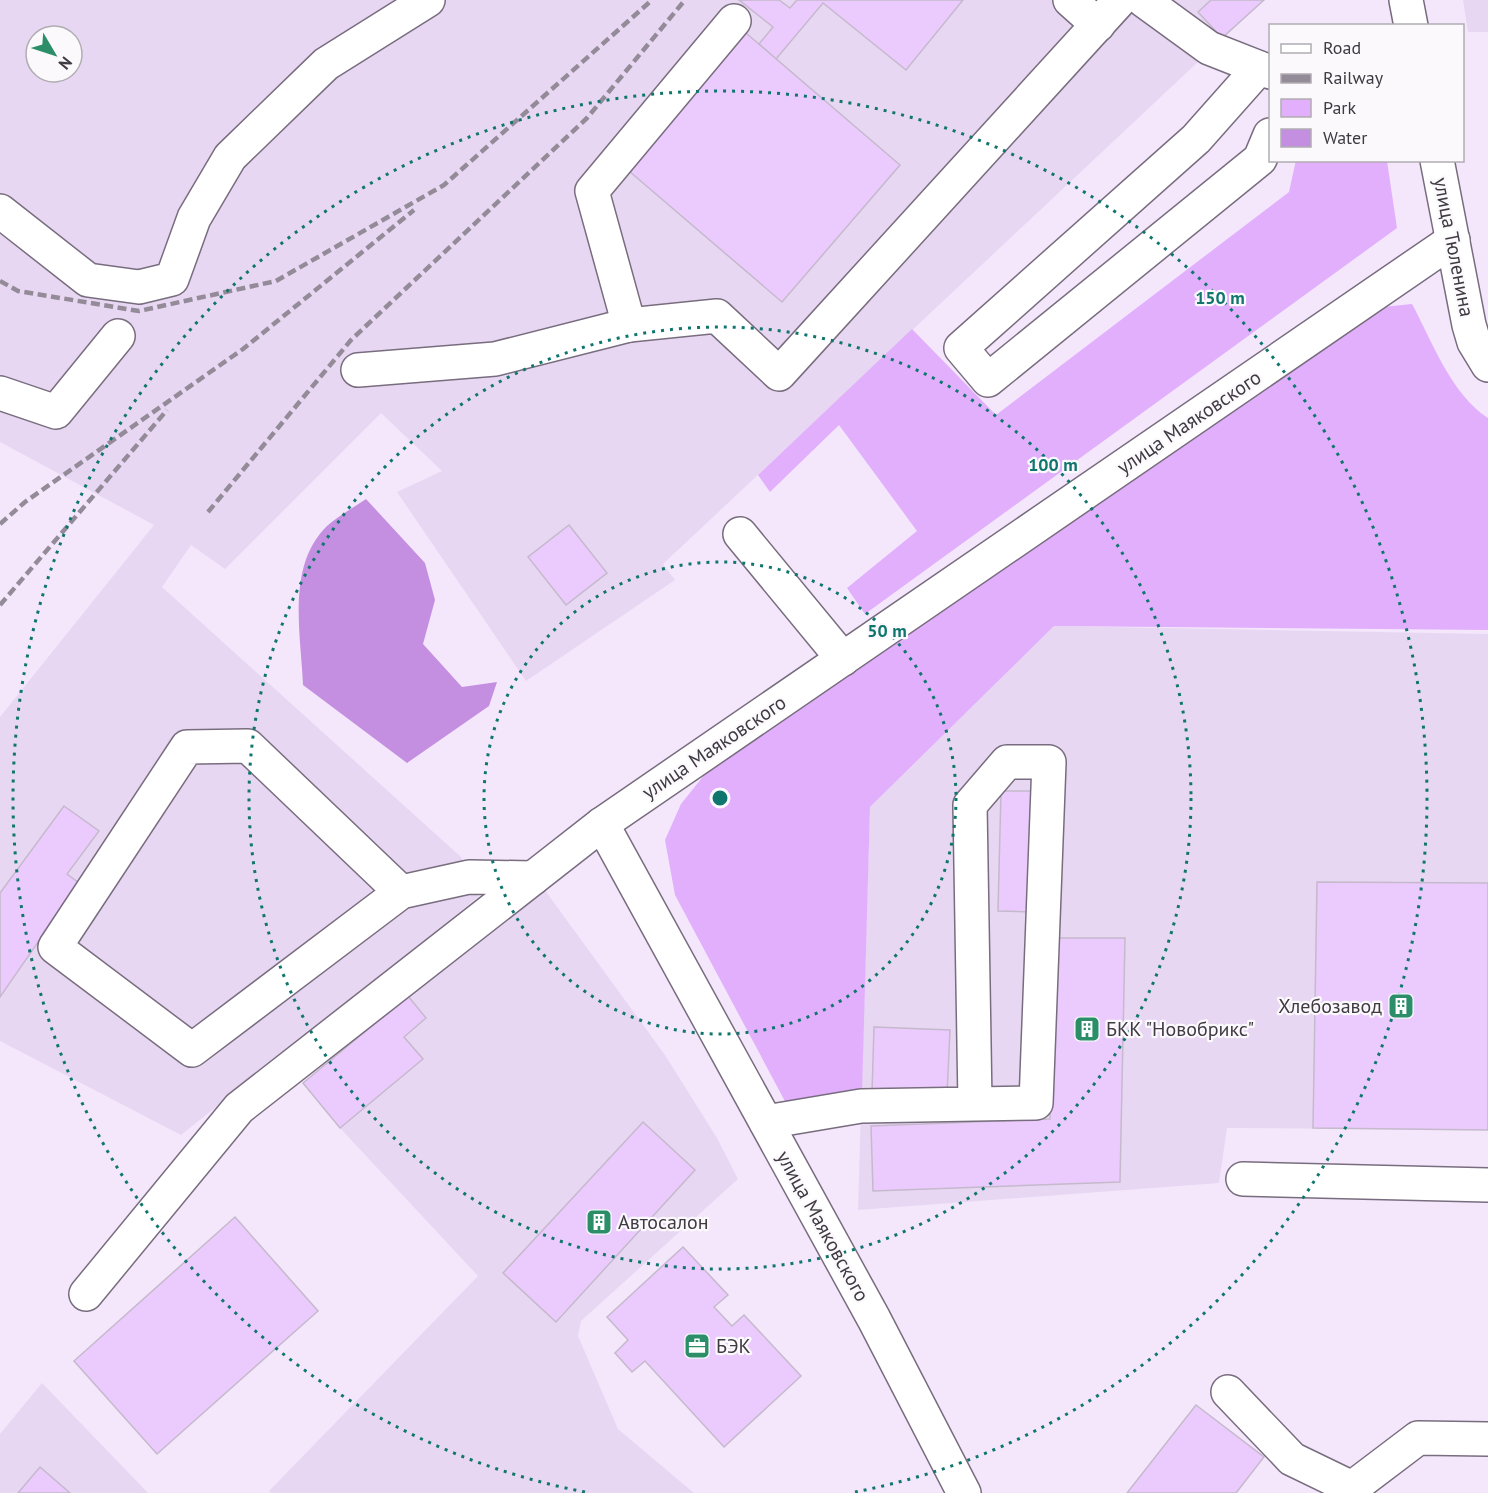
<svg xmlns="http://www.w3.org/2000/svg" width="1488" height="1493" viewBox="0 0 1488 1493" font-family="'PT Sans',sans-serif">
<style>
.built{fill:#e8d7f2;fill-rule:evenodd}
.green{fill:#e1affc}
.water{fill:#c48fe0}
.building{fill:#ebcbfd;stroke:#c5b9cc;stroke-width:1.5}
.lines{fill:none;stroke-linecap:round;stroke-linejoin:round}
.minor-casing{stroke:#786d7e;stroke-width:36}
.minor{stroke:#fff;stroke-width:33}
.rail{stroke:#948b99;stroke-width:4.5;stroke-dasharray:9 4.5;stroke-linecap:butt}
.ring{fill:none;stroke:#0f766e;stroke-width:3;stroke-dasharray:3 6}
.labels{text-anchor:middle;stroke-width:4.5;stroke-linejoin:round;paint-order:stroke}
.street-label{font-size:20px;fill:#3f3a42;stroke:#fcf9fd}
.poi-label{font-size:20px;fill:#3f3a42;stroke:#fcf9fd;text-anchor:start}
.centre{fill:#0f766e;stroke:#fcf9fd;stroke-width:3}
.ring-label{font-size:18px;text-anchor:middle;font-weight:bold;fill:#0f766e;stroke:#fcf9fd;stroke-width:4.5;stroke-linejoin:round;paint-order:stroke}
</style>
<rect width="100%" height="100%" fill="#f4e7fc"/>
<g class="built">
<path d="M 0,0 L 1264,0 L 663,564 L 675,580 L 526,681 L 397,492 L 442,471 L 381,413 L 225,569 L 191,545 L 162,587 L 461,857 L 478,897 L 181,1135 L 0,1041 L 0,717 L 154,525 L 0,442 ZM 36,36 L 72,36 L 72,72 L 36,72 Z"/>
<path d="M 1463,0 L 1488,0 L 1488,32 L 1468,32 Z"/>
<path d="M 1054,626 L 1488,634 L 1488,1130 L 1227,1128 L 1219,1183 L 858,1210 L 870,807 Z"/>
<path d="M 544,889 L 665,1055 L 717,1138 L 738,1179 L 581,1321 L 578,1336 L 618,1429 L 694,1493 L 271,1493 L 269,1491 L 478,1276 L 340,1128 L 303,1083 L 408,996 Z"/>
<path d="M 42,1383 L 148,1493 L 0,1493 L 0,1434 Z"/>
</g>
<g class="green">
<path d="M 1296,160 L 1387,161 L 1397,228 L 865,614 L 847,588 L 917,531 L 839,425 L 770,492 L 758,475 L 912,329 L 996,415 L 1289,192 Z"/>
<path d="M 1412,304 C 1432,341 1451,394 1488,418 L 1488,630 L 1054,626 L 870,807 L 862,1094 L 787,1105 L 675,895 L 665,840 L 681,804 L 705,774 L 1373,308 Z"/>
</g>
<path class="water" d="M 366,499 L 425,563 L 435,600 L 423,644 L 462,687 L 497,682 L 489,706 L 407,763 L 303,685 C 301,634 286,566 327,526 C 338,516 353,508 366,499 Z"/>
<g class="building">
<path d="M 739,0 L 779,0 L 790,8 L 797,0 L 963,0 L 906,70 L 823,3 L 776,59 L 759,44 L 773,27 Z"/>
<path d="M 1211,0 L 1264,0 L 1222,38 L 1198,12 Z"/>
<path d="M 746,33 L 900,165 L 782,302 L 629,171 Z"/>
<path d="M 569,525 L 607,573 L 566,605 L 528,557 Z"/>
<path d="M 1001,791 L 1035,791 L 1032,912 L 998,911 Z"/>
<path d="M 64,806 L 99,831 L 67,874 L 79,883 L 0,997 L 0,893 Z"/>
<path d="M 1317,882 L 1488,883 L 1488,1130 L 1313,1128 Z"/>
<path d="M 1053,938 L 1125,938 L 1120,1182 L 873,1191 L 871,1126 L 1050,1119 Z"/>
<path d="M 408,996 L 426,1018 L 404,1037 L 423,1059 L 340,1128 L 303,1083 Z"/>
<path d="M 874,1027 L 950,1030 L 947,1095 L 872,1093 Z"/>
<path d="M 643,1122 L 695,1170 L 556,1322 L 503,1273 Z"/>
<path d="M 235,1217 L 318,1311 L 157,1454 L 74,1361 Z"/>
<path d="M 683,1247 L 728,1295 L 714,1307 L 732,1326 L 744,1315 L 801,1376 L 724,1447 L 645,1361 L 632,1372 L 615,1353 L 628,1340 L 607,1317 Z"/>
<path d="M 1196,1405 L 1264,1457 L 1236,1493 L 1127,1493 Z"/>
<path d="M 40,1467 L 70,1493 L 18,1493 Z"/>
</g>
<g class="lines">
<g class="minor-casing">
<g id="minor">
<path d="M 1070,0 L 1098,25"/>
<path d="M 1143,0 L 1209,48 L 1270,72"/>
<path d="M 1406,0 L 1411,26"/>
<path d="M 734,21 L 592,191 L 629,325 L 717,316 L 779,374 L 1120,0"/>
<path d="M 1259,68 L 1196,139 L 961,348 L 988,380 L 1260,159 L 1270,135"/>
<path d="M 1437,160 L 1469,325 L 1474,342 L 1488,365"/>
<path d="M 0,211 L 88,280 L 139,287 L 172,279 L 194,218 L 230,157 L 326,64 L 428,0"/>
<path d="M 358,370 L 495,359 L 629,325"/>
<path d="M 0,393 L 56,412 L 118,336"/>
<path d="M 740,534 L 843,659"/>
<path d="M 602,824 L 874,1319 L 964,1493"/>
<path d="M 401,892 L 248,746 L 187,747 L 55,947 L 192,1050 L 401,892 L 469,877 L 533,878"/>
<path d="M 766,1122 L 861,1106 L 1036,1103 L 1049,762 L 1007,762 L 970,805 L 975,1103"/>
<path d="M 1243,1179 L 1488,1185"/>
<path d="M 86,1294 L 239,1108 L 602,824 L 1453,240"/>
<path d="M 1228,1392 L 1292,1459 L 1352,1488 L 1353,1493"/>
<path d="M 1352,1488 L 1418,1438 L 1488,1439"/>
</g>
</g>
<use href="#minor" class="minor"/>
<g class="rail">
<path d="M 0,281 L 18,291 L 139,311 L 276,281 L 444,185 L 652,0"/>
<path d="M 208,512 L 351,340 L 587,118 L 685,0"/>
<path d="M 0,524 L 25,502 L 243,349 L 414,210"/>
<path d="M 0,605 L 167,410"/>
</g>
</g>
<g class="ring">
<circle cx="720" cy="798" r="236"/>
<circle cx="720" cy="798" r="471"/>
<path d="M585 1492A707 707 0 1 1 855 1492"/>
</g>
<defs>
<g id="building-square" transform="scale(1.35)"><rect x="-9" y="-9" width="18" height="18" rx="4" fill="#2b8e68" stroke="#fcf9fd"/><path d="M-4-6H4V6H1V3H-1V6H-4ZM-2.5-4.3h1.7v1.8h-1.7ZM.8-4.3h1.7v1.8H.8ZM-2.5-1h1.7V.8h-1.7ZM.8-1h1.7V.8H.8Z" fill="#fff"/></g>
<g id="office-square" transform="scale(1.35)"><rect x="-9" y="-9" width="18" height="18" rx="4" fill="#2b8e68" stroke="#fcf9fd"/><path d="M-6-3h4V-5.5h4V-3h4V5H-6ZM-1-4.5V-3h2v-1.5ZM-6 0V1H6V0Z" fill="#fff"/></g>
</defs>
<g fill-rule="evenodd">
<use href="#building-square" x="1401" y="1006"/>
<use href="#building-square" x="1087" y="1029"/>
<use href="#building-square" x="599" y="1222"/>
<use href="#office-square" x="697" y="1346"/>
</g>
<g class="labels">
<g class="street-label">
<text transform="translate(1454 247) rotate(79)" y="7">улица Тюленина</text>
<text transform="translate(1189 422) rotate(-34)" y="7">улица Маяковского</text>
<text transform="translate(714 747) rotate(-34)" y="7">улица Маяковского</text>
<text transform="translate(823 1226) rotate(61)" y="7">улица Маяковского</text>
</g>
<g class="poi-label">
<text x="1382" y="1013" text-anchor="end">Хлебозавод</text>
<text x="1106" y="1036">БКК "Новобрикс"</text>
<text x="618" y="1229">Автосалон</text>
<text x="716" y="1353">БЭК</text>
</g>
</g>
<circle cx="720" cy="798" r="9" class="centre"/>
<g class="ring-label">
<text x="1220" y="304">150 m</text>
<text x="1053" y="471">100 m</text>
<text x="887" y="637">50 m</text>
</g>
<rect x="1269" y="24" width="195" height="138" fill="#fcf9fd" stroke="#b0adb2" stroke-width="1.5"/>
<rect x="1281" y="44" width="30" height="9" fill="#ffffff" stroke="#b0adb2" stroke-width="1.5"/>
<text x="1323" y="54" font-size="18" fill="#3f3a42">Road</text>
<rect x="1281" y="74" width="30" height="9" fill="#948b99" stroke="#b0adb2" stroke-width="1.5"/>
<text x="1323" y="84" font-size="18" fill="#3f3a42">Railway</text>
<rect x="1281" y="99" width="30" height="18" fill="#e1affc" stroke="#b0adb2" stroke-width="1.5"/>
<text x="1323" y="114" font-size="18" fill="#3f3a42">Park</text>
<rect x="1281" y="129" width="30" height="18" fill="#c48fe0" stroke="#b0adb2" stroke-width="1.5"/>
<text x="1323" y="144" font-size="18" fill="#3f3a42">Water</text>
<g transform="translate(54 54) rotate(129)"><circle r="28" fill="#fcf9fd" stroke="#b0adb2" stroke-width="1.5"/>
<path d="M0-4.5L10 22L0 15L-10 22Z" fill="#2b8e68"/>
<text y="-9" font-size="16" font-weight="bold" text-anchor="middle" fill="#3f3a42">N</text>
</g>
</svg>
